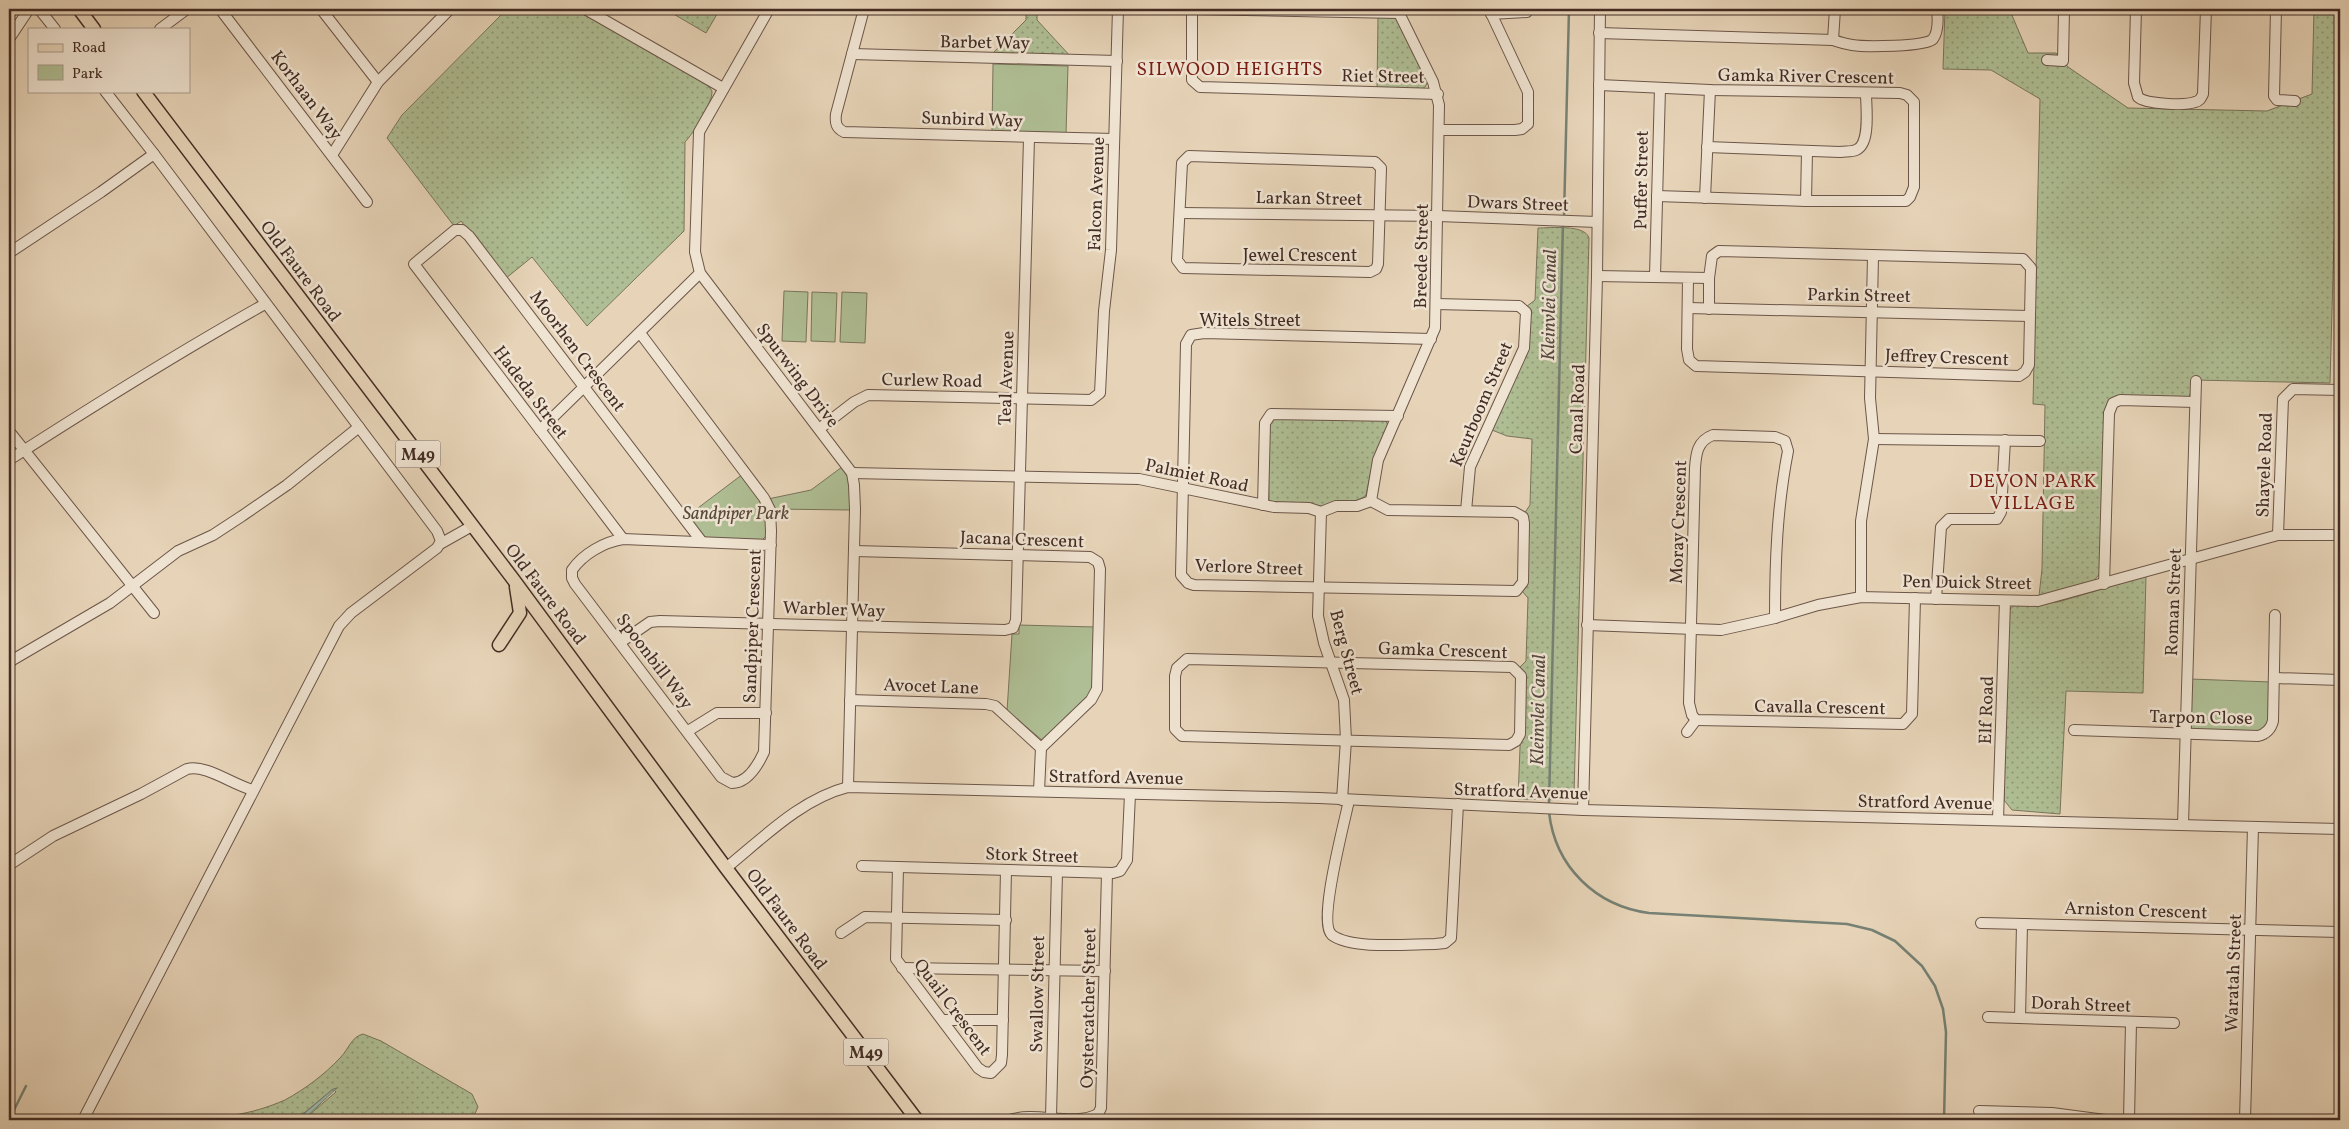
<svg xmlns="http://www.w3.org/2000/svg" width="2349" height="1129" viewBox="0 0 2349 1129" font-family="Vollkorn,serif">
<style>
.grass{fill:url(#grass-dots);stroke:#79755c}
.park{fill:#afbe94;stroke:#79755c}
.water{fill:url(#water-ripples);stroke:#768174}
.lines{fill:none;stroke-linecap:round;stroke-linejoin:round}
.stream{stroke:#768174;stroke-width:2.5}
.minor-casing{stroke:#6c5649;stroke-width:12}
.major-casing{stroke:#432c24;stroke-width:15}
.minor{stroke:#efe3d1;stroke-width:10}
.major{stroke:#e7d4b8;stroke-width:12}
.labels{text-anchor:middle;stroke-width:5;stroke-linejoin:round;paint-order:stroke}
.shield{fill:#efe3d1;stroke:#776358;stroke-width:1}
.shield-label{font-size:16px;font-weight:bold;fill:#432c24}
.street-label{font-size:18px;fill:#432c24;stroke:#efe3d1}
.park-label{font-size:18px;font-style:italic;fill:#59493a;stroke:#efe3d1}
.neighbourhood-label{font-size:19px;letter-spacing:1px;fill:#7a1f14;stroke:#efe3d1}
.water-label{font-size:19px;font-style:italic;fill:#54483f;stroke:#efe3d1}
</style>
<defs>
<pattern id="grass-dots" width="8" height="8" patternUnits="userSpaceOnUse" patternTransform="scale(1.25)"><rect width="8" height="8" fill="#afbe94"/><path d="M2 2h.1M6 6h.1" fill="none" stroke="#909b79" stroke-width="1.8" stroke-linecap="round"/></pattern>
<pattern id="water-ripples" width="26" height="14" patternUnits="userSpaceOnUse" patternTransform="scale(1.25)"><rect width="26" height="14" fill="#98b9aa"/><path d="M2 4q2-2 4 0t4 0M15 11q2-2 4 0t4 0" fill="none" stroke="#7e978a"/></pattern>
</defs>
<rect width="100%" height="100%" fill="#e7d4b8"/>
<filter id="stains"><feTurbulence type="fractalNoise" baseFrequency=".004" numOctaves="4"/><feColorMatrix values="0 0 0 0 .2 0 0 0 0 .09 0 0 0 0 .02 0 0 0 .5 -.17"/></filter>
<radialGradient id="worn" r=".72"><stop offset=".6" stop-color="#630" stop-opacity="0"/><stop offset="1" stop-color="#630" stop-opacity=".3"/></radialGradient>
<g class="grass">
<path d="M 507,9 L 577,9 L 707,84 L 712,91 C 713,102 693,134 685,142 L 684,231 L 587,326 L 532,257 L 505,279 L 461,221 L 454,226 L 387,138 L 402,115 Z"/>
<path d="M 665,9 L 720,9 L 706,33 Z"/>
<path d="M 1026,9 L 1037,9 L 1037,20 L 1071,57 L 992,54 L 1026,20 Z"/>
<path d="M 1945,9 L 2003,9 L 2011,13 L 2028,53 L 2056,53 L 2068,67 L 2128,108 L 2267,111 L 2312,94 L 2314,9 L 2340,9 L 2340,239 L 2334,239 L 2330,383 L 2195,380 L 2189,397 L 2115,399 L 2101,572 L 2093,582 L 2039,596 L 2042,569 L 2045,405 L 2033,404 L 2040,99 L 1991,70 L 1943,69 Z"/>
<path d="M 1378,17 L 1395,18 L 1397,20 L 1427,80 L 1426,86 L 1422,89 L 1377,89 Z"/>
<path d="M 1538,228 C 1550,228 1585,224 1589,238 L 1574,794 L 1573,797 L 1566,800 L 1518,799 L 1523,671 L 1520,667 L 1526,661 L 1528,598 L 1522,591 L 1524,514 L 1530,505 L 1532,439 L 1507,436 L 1492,430 L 1529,346 L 1526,307 L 1535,300 Z"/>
<path d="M 1272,418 L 1385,420 L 1388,425 L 1373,462 L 1366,495 C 1353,509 1287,509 1269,502 L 1268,423 Z"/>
<path d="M 2146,576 L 2143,693 L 2066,691 L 2060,814 L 2012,810 L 2004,800 L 2008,615 L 2010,609 L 2015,605 L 2058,602 Z"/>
<path d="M 363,1034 L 381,1041 L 472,1094 L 478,1107 L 472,1120 L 303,1120 L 336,1092 L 333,1089 L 298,1118 L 285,1120 L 199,1120 C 210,1113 221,1117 233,1115 C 250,1113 269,1107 285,1100 C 305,1089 324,1075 340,1058 C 349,1049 351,1037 363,1034 Z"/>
</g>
<g class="park">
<path d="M 993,64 L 1068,66 L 1066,134 L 992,131 Z"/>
<path d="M 784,291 L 808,292 L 806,342 L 782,341 Z"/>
<path d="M 812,292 L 837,293 L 835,342 L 811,341 Z"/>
<path d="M 842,292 L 867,293 L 865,343 L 840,342 Z"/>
<path d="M 842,467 L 850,481 L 851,510 L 772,509 L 768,499 L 811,490 Z"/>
<path d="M 743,474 C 760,497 767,506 766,536 L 762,540 L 706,539 L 686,517 Z"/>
<path d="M 1019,625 L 1095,627 L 1093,692 L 1042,740 L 1007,711 L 1012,634 L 1019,634 Z"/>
<path d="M 2190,679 L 2271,682 L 2270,721 L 2261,731 L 2194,730 L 2189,726 Z"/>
</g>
<g class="water">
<path d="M 337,1088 L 303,1120 L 285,1120 L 299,1118 L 333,1089 Z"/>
<path d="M 130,1117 L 151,1117 L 158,1120 L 120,1120 Z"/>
</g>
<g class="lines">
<g class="stream">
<path d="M 1564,217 L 1569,9"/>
<path d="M 1549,804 L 1563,223"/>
<path d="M 1549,812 C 1555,867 1596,906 1649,913 L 1847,924 L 1872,930 L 1895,941 L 1922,966 L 1935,986 L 1943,1009 L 1946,1032 L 1944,1120"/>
<path d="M 9,1120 L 26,1086"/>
</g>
<g class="minor-casing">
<g id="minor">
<path d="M 39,9 L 55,29"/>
<path d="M 220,9 L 367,202"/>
<path d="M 321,9 L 378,82"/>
<path d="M 585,9 L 723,88"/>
<path d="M 769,9 L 699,132 L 695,252 L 700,273 L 852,473 L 854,485 L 855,509 L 848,787"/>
<path d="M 864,9 L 836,114 C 835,123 836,128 844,132 L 1114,139"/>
<path d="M 1192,9 L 1192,80 L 1200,87 L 1438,94"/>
<path d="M 1192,9 L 1399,13"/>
<path d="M 2136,9 L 2134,83 L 2138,97 C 2145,104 2185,106 2195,102 C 2200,101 2201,98 2203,94 L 2206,9"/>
<path d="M 2276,9 L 2274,96 L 2277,100 L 2295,101"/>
<path d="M 1491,14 L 1527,12"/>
<path d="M 160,29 L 187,9"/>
<path d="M 1599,33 L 1833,40 C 1839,42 1846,44 1852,45 C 1864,47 1926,47 1933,39 C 1939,31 1938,18 1937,9"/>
<path d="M 9,39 L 29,9"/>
<path d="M 1833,40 L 1835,9"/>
<path d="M 852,54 L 1117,61"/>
<path d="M 2047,60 L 2063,61 L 2064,9"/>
<path d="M 1599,85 L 1710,90 L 1900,93 L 1907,95 L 1914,102 L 1914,187 L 1910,197 L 1906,201 L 1806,201 L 1657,196"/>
<path d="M 1440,130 L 1515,130 L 1522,129 L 1528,124 L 1528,92 L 1489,9"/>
<path d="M 1707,147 L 1840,152 C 1845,151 1851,152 1856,150 C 1871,144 1866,107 1866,93"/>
<path d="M 332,155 L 378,82 L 450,9"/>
<path d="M 1189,156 L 1375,162 L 1381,168 L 1378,264 L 1376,269 L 1370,272 L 1183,268 L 1177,260 L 1182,163 Z"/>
<path d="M 1705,198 L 1710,90"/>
<path d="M 1806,201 L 1807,151"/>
<path d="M 1180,213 L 1438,216 L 1597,222"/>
<path d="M 9,253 L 101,192 L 154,154"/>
<path d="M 1597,276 L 1709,278 L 1712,256 L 1719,251 L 2023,259 L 2031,268 L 2029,365 L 2025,372 L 2019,376 L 1696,366 L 1689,360 L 1687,349 L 1688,278"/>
<path d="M 1655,276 L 1660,88"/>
<path d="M 1709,278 L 1709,309"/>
<path d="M 1436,304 L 1519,306 L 1526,312 L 1524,348 L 1470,467 L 1466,511"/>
<path d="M 1688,308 L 2029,316"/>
<path d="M 640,333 L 764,498 L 770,510 L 771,531 L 764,752 C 758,765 748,783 732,783 L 721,777 L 575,584 L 572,578 L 572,570 C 583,554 604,542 623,539 L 771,545"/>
<path d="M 819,429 L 854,402 L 868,395 L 1091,400 L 1100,393 L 1104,311 L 1111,250 L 1118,9"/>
<path d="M 540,430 L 700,273"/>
<path d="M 9,431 L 154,613"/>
<path d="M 1874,439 L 2040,441"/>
<path d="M 9,460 C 93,406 177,353 265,304"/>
<path d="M 852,473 L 1139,479 L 1274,507 L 1309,508 L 1321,512 L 1336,506 L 1357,506 L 1371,501 L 1388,510 L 1514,512 L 1523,517 L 1524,523 L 1523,582 L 1516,591 L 1194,585 L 1188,583 L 1181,575 L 1186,344 L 1191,335 L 1204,333 L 1431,339"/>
<path d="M 1371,501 L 1378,460 L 1435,328 L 1439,105 L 1433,82 L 1397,9"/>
<path d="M 1263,505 L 1265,423 L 1271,414 L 1398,416"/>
<path d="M 1321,512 L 1318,616 L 1324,643 L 1344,700 L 1346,740 L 1342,800"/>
<path d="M 2278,535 L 2283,399 L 2293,389 L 2340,390"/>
<path d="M 623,539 L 414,264 L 455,230 L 462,230 L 469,236 L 702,542"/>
<path d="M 440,544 L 472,526"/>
<path d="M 854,551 L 1090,557 L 1098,562 L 1100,569 L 1097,689 L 1091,700 L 1041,748"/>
<path d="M 2104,584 L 2109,413 L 2113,403 L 2120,400 L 2195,402"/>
<path d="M 1861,597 L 1861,521 L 1874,439 L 1870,398 L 1873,256"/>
<path d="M 1936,599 L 1941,527 L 1949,519 L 1997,519 L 2001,512 L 2005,440"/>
<path d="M 1775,618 C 1775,562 1777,507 1788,451 L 1785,441 L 1775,437 L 1713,435 C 1697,441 1696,454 1695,468 L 1689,703 L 1692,715 L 1696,720 L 1903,724 L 1912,714 L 1915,598"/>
<path d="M 1587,625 L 1721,630 L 1775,618 L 1818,605 L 1861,597 L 2038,601 L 2278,535 L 2340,535"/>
<path d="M 621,642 L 650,622 L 660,621 L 1005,630 L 1013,628 L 1016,620 L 1029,138"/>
<path d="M 1187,659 L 1512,667 L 1521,676 L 1520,734 L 1516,741 L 1509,745 L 1182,736 L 1175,729 L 1175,676 L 1177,668 Z"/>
<path d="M 9,662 L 110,603 L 178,551 L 213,535 L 242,516 L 287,485 L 359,427"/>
<path d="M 2274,678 L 2340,680"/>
<path d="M 850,700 L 986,704 L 995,706 L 1041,748 L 1039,791"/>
<path d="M 2074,730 L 2258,736 C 2266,734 2271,729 2273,721 L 2275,615"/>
<path d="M 688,731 L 717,713 L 766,713"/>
<path d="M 1687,732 L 1696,720"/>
<path d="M 1349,800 C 1345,821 1317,923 1332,935 C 1352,950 1409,944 1435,944 L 1445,943 L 1451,938 L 1458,804"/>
<path d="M 1583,810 L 1597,276 L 1600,9"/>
<path d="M 1998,820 L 2005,601"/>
<path d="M 2183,825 L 2196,381"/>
<path d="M 9,865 L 53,836 L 141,794 L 187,769 C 206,764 233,785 253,790"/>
<path d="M 862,866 L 1113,873 L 1120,871 L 1127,860 L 1130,794"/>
<path d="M 898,867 L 896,959 L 978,1068 L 984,1072 L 991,1073 L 1001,1063 L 1002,1055 L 1006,870"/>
<path d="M 726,868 C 763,838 801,799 848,787 L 1319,798 L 1583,810 L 2340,829"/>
<path d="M 1981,923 L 2340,932"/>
<path d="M 841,933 L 865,917 L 1006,920"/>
<path d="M 902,968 L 1105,971"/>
<path d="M 1988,1017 L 2174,1023"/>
<path d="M 2020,1018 L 2022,924"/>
<path d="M 943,1020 L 1003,1020"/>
<path d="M 1979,1111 L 2052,1113 L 2105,1120"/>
<path d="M 1051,1117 L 1057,872"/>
<path d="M 83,1120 L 339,626 L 351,613 L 437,548 L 441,541 L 437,531 L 154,154 L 105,91"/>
<path d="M 1010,1120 C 1036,1111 1074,1127 1098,1114 L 1101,1108 L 1107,873"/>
<path d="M 2129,1120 L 2131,1022"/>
<path d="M 2245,1120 L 2253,827"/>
</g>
</g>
<g class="major-casing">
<g id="major">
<path d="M 79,9 L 94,29"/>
<path d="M 143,91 L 513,579 L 726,868 L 917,1120"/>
<path d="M 499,645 L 520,613 L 516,587"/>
</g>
</g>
<use href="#minor" class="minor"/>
<use href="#major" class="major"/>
</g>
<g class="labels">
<g class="shield">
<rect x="395.5" y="440.5" width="45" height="27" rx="4"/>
<rect x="843.5" y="1038.5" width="45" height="27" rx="4"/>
</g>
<g class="shield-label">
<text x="418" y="460">M49</text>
<text x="866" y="1058">M49</text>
</g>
<g class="street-label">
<text transform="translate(985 42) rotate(1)" y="6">Barbet Way</text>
<text transform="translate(1383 76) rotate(1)" y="6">Riet Street</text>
<text transform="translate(1806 76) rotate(1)" y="6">Gamka River Crescent</text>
<text transform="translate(307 95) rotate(53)" y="6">Korhaan Way</text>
<text transform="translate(972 119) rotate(2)" y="6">Sunbird Way</text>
<text transform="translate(1641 180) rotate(-89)" y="6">Puffer Street</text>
<text transform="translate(1096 194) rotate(-88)" y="6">Falcon Avenue</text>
<text transform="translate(1309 198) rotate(1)" y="6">Larkan Street</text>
<text transform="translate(1518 203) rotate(2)" y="6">Dwars Street</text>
<text x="1300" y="261">Jewel Crescent</text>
<text transform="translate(1421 256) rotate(-89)" y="6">Breede Street</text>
<text transform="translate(301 271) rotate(53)" y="6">Old Faure Road</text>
<text transform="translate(1859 295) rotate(1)" y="6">Parkin Street</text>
<text x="1250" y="326">Witels Street</text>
<text transform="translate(578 351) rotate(53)" y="6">Moorhen Crescent</text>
<text transform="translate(1947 357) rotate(2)" y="6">Jeffrey Crescent</text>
<text transform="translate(798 375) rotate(53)" y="6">Spurwing Drive</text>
<text transform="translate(1006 378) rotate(-88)" y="6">Teal Avenue</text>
<text transform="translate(932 380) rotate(1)" y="6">Curlew Road</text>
<text transform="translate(531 392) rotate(53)" y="6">Hadeda Street</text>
<text transform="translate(1481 404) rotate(-67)" y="6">Keurboom Street</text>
<text transform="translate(1577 409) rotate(-88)" y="6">Canal Road</text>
<text transform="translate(2264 465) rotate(-88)" y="6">Shayele Road</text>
<text transform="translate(1197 475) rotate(12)" y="6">Palmiet Road</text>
<text transform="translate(1678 522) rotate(-88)" y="6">Moray Crescent</text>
<text transform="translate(1022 539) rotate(2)" y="6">Jacana Crescent</text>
<text transform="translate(1249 567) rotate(2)" y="6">Verlore Street</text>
<text transform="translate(1967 582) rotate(1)" y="6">Pen Duick Street</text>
<text transform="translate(546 594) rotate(53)" y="6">Old Faure Road</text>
<text transform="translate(2173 602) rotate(-88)" y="6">Roman Street</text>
<text transform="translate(834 609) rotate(2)" y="6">Warbler Way</text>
<text transform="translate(752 626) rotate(-88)" y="6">Sandpiper Crescent</text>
<text transform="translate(1443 650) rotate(2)" y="6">Gamka Crescent</text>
<text transform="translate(1347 652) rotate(75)" y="6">Berg Street</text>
<text transform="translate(655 661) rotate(53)" y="6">Spoonbill Way</text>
<text transform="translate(931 686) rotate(2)" y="6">Avocet Lane</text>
<text transform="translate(1820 707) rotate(1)" y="6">Cavalla Crescent</text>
<text transform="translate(1986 710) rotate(-88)" y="6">Elf Road</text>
<text transform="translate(2201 717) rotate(1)" y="6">Tarpon Close</text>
<text transform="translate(1116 777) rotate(1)" y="6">Stratford Avenue</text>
<text transform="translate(1521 791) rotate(2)" y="6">Stratford Avenue</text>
<text transform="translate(1925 802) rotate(1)" y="6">Stratford Avenue</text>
<text transform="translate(1032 855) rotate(2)" y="6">Stork Street</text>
<text transform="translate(2136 910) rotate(2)" y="6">Arniston Crescent</text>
<text transform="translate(787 919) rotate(53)" y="6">Old Faure Road</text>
<text transform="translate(2233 973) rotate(-88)" y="6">Waratah Street</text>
<text transform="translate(1037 994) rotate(-89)" y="6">Swallow Street</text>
<text transform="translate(2081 1004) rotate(2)" y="6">Dorah Street</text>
<text transform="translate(953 1007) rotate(53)" y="6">Quail Crescent</text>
<text transform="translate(1088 1008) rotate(-89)" y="6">Oystercatcher Street</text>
</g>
<g class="park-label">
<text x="736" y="519">Sandpiper Park</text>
</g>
<g class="neighbourhood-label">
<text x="1230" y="75">SILWOOD HEIGHTS</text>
<text x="2033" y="487">DEVON PARK<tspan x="2033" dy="22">VILLAGE</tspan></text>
</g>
<g class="water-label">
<text transform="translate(1548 305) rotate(-89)" y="7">Kleinvlei Canal</text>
<text transform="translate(1537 710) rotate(-89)" y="7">Kleinvlei Canal</text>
</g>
</g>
<rect width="2349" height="1129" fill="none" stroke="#e7d4b8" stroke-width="30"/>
<rect x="10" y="10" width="2329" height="1109" fill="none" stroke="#432c24" stroke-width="2.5"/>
<rect x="15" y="15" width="2319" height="1099" fill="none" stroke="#432c24"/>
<rect x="28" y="28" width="162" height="65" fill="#efe3d1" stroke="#aa9a8c"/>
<rect x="38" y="44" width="25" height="8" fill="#e7d4b8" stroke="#aa9a8c"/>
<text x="72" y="52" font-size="15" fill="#432c24">Road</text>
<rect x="38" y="65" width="25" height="15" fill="#afbe94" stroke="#aa9a8c"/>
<text x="72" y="78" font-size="15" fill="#432c24">Park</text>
<rect width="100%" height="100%" filter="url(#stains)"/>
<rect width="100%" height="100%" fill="url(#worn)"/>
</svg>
